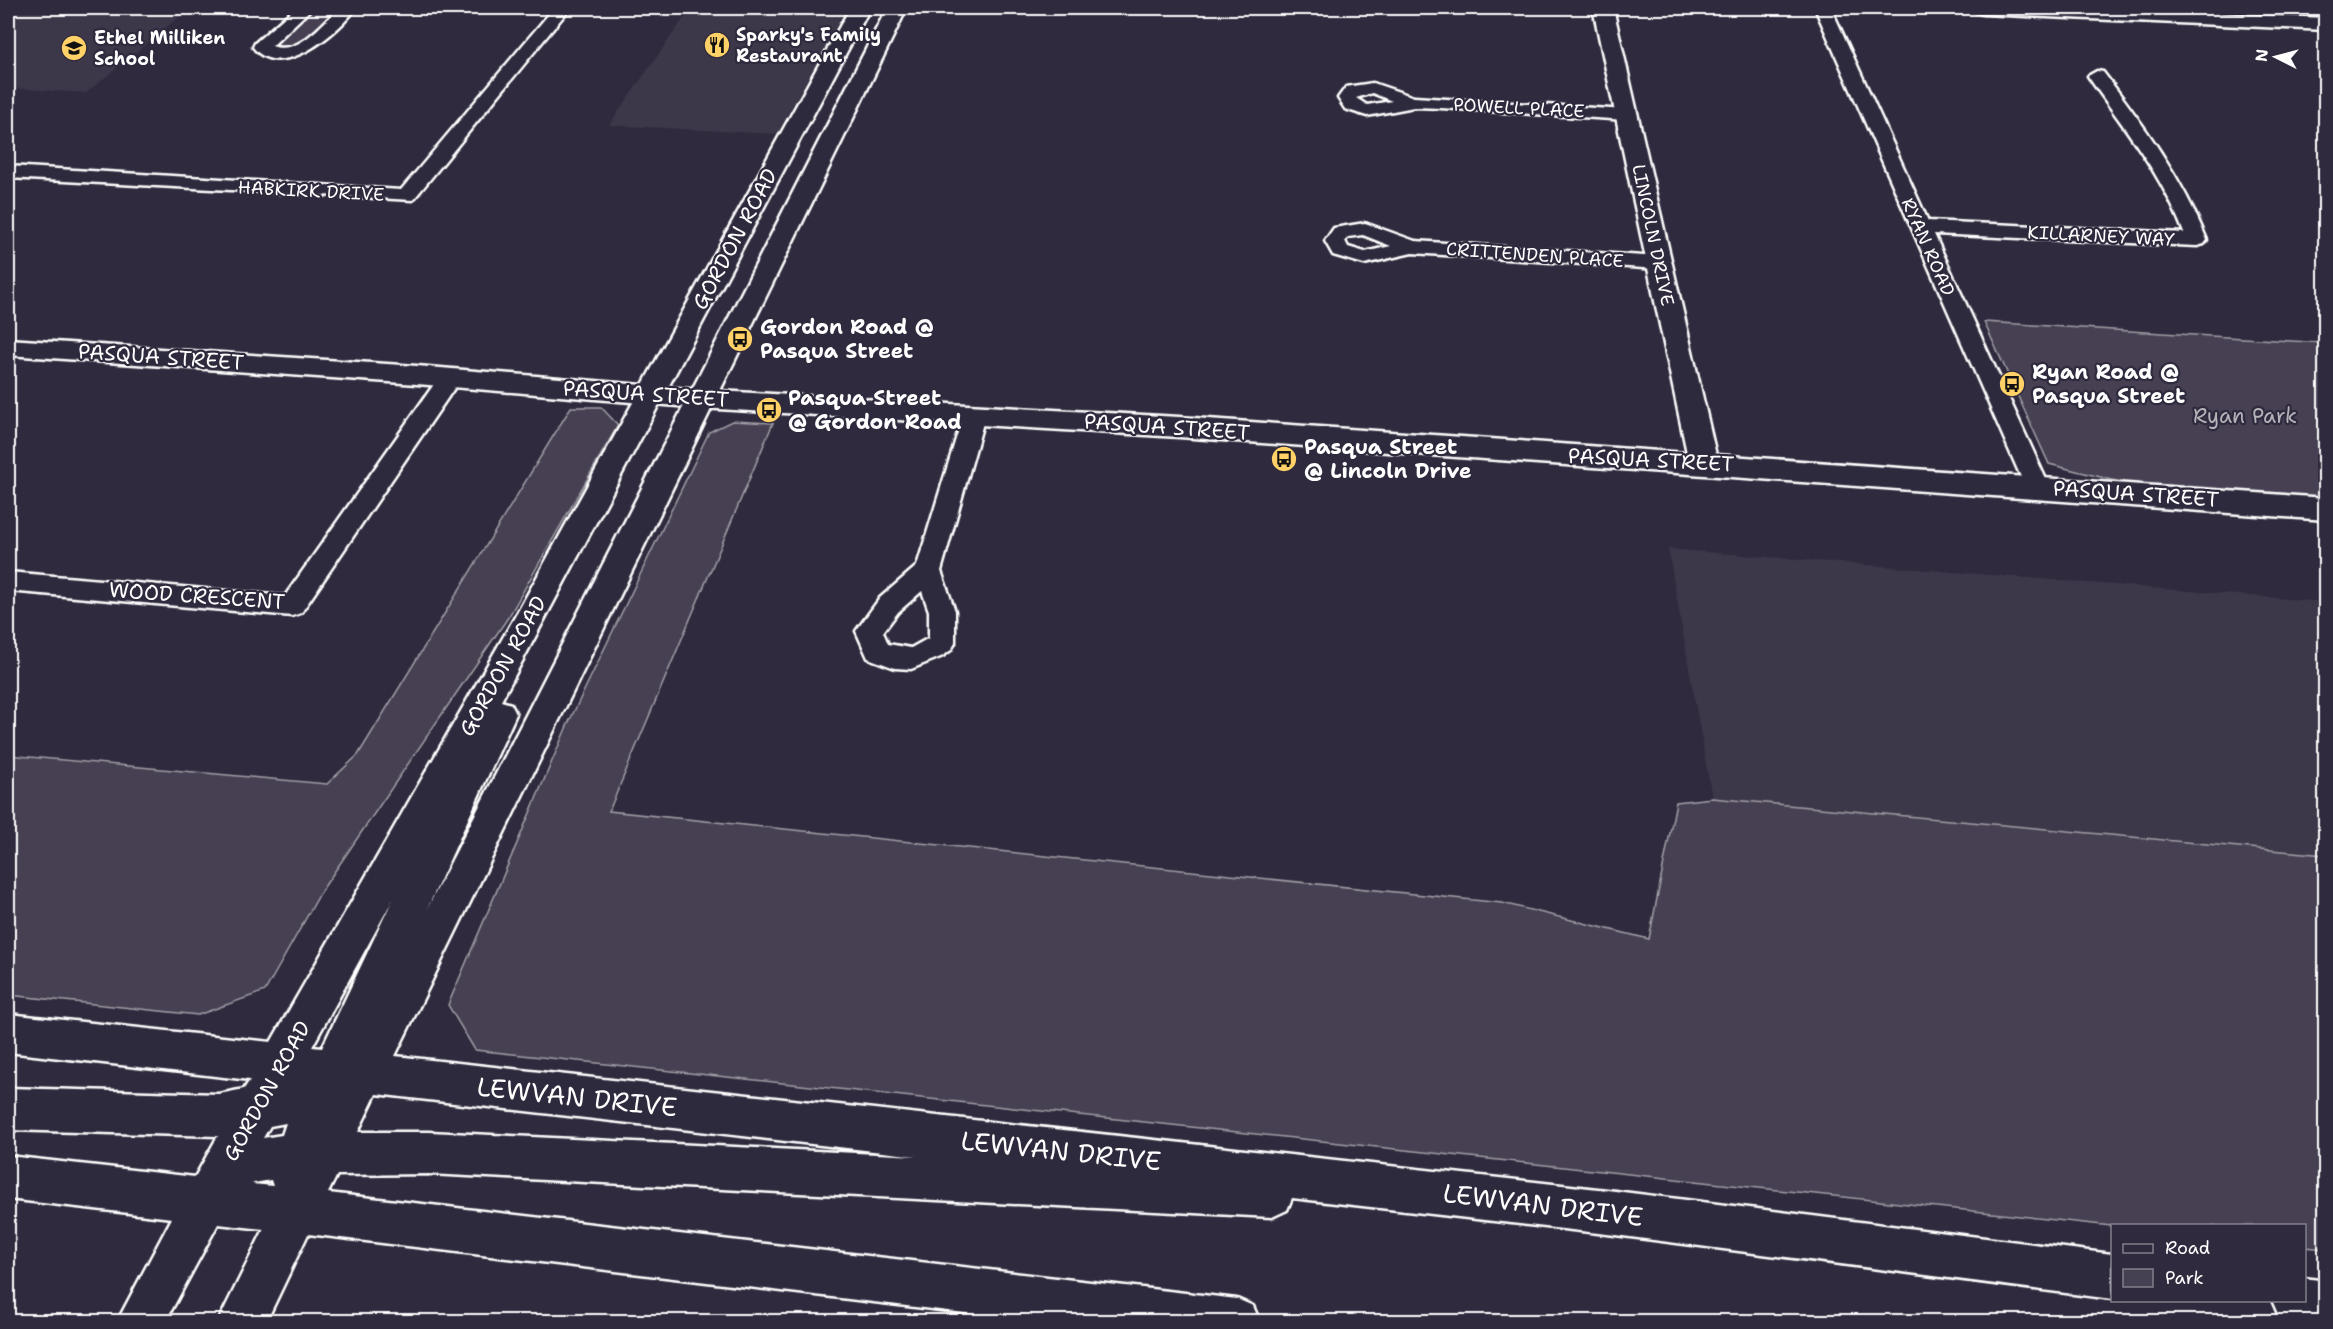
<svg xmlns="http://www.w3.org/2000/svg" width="2333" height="1329" viewBox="0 0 2333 1329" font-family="'Shantell Sans',sans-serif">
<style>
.built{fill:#3c3749}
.green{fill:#464152;stroke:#a2a0a8;stroke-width:1.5}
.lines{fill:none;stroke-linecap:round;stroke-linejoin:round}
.minor-casing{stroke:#fff;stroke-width:5}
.tertiary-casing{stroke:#fff;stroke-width:5}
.secondary-casing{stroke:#fff;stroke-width:5}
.minor{fill:#2f2a3d;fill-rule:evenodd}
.tertiary{fill:#2f2a3d;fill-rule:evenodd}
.secondary{fill:#2f2a3d;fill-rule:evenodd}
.labels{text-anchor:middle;stroke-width:4.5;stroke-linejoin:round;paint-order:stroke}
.far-poi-label{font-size:18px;font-weight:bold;fill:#fff;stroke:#2f2a3d;text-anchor:start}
.far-street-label{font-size:18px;fill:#fff;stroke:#2f2a3d}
.street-label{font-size:21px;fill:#fff;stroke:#2f2a3d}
.poi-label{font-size:21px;font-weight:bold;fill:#fff;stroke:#2f2a3d;text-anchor:start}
.park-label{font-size:21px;fill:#b5b3ba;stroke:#2f2a3d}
.near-street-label{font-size:26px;fill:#fff;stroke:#2f2a3d}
</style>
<rect width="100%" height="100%" fill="#2f2a3d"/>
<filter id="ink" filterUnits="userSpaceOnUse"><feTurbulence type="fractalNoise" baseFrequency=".0167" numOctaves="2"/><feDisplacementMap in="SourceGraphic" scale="12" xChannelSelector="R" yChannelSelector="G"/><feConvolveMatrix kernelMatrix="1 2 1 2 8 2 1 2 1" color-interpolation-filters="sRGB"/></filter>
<g filter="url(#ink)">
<g class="built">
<path d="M 8,8 L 190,8 L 86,93 L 8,88 Z"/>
<path d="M 691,8 L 846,8 L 777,134 L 609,125 Z"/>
<path d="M 1668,549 L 2325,602 L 2325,855 L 1712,798 Z"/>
</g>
<g class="green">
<path d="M 311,8 L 337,8 C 320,24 299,55 272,46 L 273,42 Z"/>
<path d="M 1984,322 L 2325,343 L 2325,499 L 2136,486 L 2049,464 Z"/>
<path d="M 571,407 L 601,407 L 618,425 L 509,616 L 322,890 L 265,991 L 198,1015 L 8,995 L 8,755 L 327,784 L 358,755 Z"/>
<path d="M 732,421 L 773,423 L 609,811 L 1502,903 L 1649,939 L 1676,802 L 1712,798 L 2325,855 L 2325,1249 L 2305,1247 L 2304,1226 L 2112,1226 L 475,1050 L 448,1005 L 567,726 L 709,432 Z"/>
</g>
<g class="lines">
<g class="minor-casing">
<g id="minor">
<path d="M 295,8 L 312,8 L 272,46 C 298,56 323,23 339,8 L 356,8 C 339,32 280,83 253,47 L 255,43 Z"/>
<path d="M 554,8 L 570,8 L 413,200 L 8,178 L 8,166 L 401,190 Z"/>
<path d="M 1815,8 L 1831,8 L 1928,221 L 2184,233 C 2162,174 2124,128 2088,76 L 2097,71 L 2103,72 C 2144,125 2182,178 2207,240 L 2204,244 L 2197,246 L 1934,234 L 2049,486 L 2046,492 L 2037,494 L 2028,492 L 2025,486 Z"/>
<path d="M 1373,83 L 1414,97 L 1627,110 L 1636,115 L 1627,120 L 1441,108 L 1414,107 L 1367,116 L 1345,109 L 1338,98 L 1346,87 ZM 1372,93 L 1392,101 L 1367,105 L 1356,98 Z"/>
<path d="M 1365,223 L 1415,241 L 1659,257 L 1666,259 L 1669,263 L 1666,267 L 1659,269 L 1412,253 L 1364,264 L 1333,255 L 1325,241 L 1334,228 ZM 1363,235 L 1391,246 L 1365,252 L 1348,247 L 1345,241 L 1348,237 Z"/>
<path d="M 450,371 L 458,373 L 461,378 L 301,613 L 292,616 L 8,591 L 8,572 L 285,596 L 442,373 Z"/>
<path d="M 974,408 L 982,411 L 985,416 L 941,571 L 955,611 L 955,643 L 951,650 L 943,656 L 911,669 L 895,668 L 868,658 L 856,631 L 880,598 L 917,566 L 963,416 L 966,411 ZM 922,591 L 929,611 L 929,638 L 911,648 L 888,644 L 883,632 L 898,612 Z"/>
</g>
</g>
<g class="tertiary-casing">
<g id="tertiary">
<path d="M 1593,8 L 1613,8 L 1716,455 L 2326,498 L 2326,520 L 1179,437 L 701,408 L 417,384 L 8,355 L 8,339 L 417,366 L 701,390 L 1179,417 L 1687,453 Z"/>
<path d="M 1973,8 L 2100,8 L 2326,18 L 2326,30 L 1983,14 L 1976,12 Z"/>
</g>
</g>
<g class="secondary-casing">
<g id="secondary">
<path d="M 850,8 L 870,8 L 501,701 L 511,704 L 516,714 L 427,909 L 887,8 L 907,8 L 395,1056 L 1607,1190 L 2112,1254 L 2112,1299 L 1607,1234 L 1292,1198 L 1287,1210 L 1272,1217 L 429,1174 L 337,1175 L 328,1193 L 1237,1299 L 1253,1306 L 1260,1322 L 1039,1322 L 308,1234 L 266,1322 L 218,1322 L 264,1229 L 218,1224 L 165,1322 L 117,1322 L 172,1218 L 8,1199 L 8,1156 L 195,1177 L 218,1136 L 8,1130 L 8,1088 L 219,1094 L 244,1089 L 250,1080 L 8,1052 L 8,1014 L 271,1042 L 520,608 ZM 393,899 L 322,1048 L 312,1047 ZM 376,1094 L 917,1156 L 429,1132 L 358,1132 ZM 286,1123 L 282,1135 L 263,1138 L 270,1126 ZM 271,1180 L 273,1186 L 252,1184 L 254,1183 Z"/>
<path d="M 2304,1278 L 2326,1281 L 2326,1322 L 2292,1322 L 2279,1316 L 2272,1300 L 2304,1300 Z"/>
</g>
</g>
<use href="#minor" class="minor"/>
<use href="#tertiary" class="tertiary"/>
<use href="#secondary" class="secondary"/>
</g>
</g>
<defs>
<g id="restaurant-disc" transform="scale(1.35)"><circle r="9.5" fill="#ffd166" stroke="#2f2a3d"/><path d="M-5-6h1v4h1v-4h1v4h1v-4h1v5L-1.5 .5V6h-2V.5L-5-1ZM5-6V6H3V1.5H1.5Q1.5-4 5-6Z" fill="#111"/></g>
<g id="school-disc" transform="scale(1.35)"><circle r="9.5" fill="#ffd166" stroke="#2f2a3d"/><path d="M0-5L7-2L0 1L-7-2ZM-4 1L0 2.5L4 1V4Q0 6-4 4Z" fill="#111"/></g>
<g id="bus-disc" transform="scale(1.35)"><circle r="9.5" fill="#ffd166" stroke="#2f2a3d"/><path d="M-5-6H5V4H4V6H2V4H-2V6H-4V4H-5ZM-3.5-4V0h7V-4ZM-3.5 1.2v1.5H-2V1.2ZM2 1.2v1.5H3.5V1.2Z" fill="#111"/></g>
</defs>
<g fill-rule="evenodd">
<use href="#restaurant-disc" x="717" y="45"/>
<use href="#school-disc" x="74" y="48"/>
<use href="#bus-disc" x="740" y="339"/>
<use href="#bus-disc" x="2012" y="384"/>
<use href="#bus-disc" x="769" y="410"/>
<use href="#bus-disc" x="1284" y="459"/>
</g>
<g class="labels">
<g class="far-poi-label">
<text x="736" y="41">Sparky's Family<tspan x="736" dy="21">Restaurant</tspan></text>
<text x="94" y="44">Ethel Milliken<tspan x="94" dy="21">School</tspan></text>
</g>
<g class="far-street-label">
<text transform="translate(1519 108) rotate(3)" y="6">POWELL PLACE</text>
<text transform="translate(311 191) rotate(3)" y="6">HABKIRK DRIVE</text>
<text transform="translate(1653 235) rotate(78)" y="6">LINCOLN DRIVE</text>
<text transform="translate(2101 236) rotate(3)" y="6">KILLARNEY WAY</text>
<text transform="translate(1928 247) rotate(66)" y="6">RYAN ROAD</text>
<text transform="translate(1535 255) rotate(4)" y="6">CRITTENDEN PLACE</text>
</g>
<g class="street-label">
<text transform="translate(735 239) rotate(-62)" y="7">GORDON ROAD</text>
<text transform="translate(161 357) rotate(4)" y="7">PASQUA STREET</text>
<text transform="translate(646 394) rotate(4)" y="7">PASQUA STREET</text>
<text transform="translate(1167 427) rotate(4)" y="7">PASQUA STREET</text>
<text transform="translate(1651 460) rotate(3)" y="7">PASQUA STREET</text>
<text transform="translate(2136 494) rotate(4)" y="7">PASQUA STREET</text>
<text transform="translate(197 596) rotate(4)" y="7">WOOD CRESCENT</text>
<text transform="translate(503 666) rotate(-61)" y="7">GORDON ROAD</text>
<text transform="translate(267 1091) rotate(-61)" y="7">GORDON ROAD</text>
</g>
<g class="poi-label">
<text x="760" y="334">Gordon Road @<tspan x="760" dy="24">Pasqua Street</tspan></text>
<text x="2032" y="379">Ryan Road @<tspan x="2032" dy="24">Pasqua Street</tspan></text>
<text x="788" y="405">Pasqua Street<tspan x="788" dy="24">@ Gordon Road</tspan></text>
<text x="1304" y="454">Pasqua Street<tspan x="1304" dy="24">@ Lincoln Drive</tspan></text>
</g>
<g class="park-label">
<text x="2245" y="423">Ryan Park</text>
</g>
<g class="near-street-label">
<text transform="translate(577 1097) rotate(6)" y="9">LEWVAN DRIVE</text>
<text transform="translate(1061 1151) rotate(6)" y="9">LEWVAN DRIVE</text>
<text transform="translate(1543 1205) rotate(7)" y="9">LEWVAN DRIVE</text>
</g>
</g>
<rect width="2333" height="1329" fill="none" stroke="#2f2a3d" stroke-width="30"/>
<rect x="15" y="15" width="2303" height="1299" fill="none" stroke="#fff" stroke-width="2" filter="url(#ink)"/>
<rect x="2111" y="1224" width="195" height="78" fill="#2f2a3d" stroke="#827f8b" stroke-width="1.5"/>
<rect x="2123" y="1244" width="30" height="9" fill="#2f2a3d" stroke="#827f8b" stroke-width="1.5"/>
<text x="2165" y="1254" font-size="18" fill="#ffffff">Road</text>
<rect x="2123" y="1269" width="30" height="18" fill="#464152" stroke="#827f8b" stroke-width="1.5"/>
<text x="2165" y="1284" font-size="18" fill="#ffffff">Park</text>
<g transform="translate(2276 57) rotate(276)" stroke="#2f2a3d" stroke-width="4.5" paint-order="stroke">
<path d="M0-4.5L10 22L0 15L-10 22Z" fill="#ffffff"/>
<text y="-9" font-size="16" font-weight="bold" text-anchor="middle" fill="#ffffff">N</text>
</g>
</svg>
